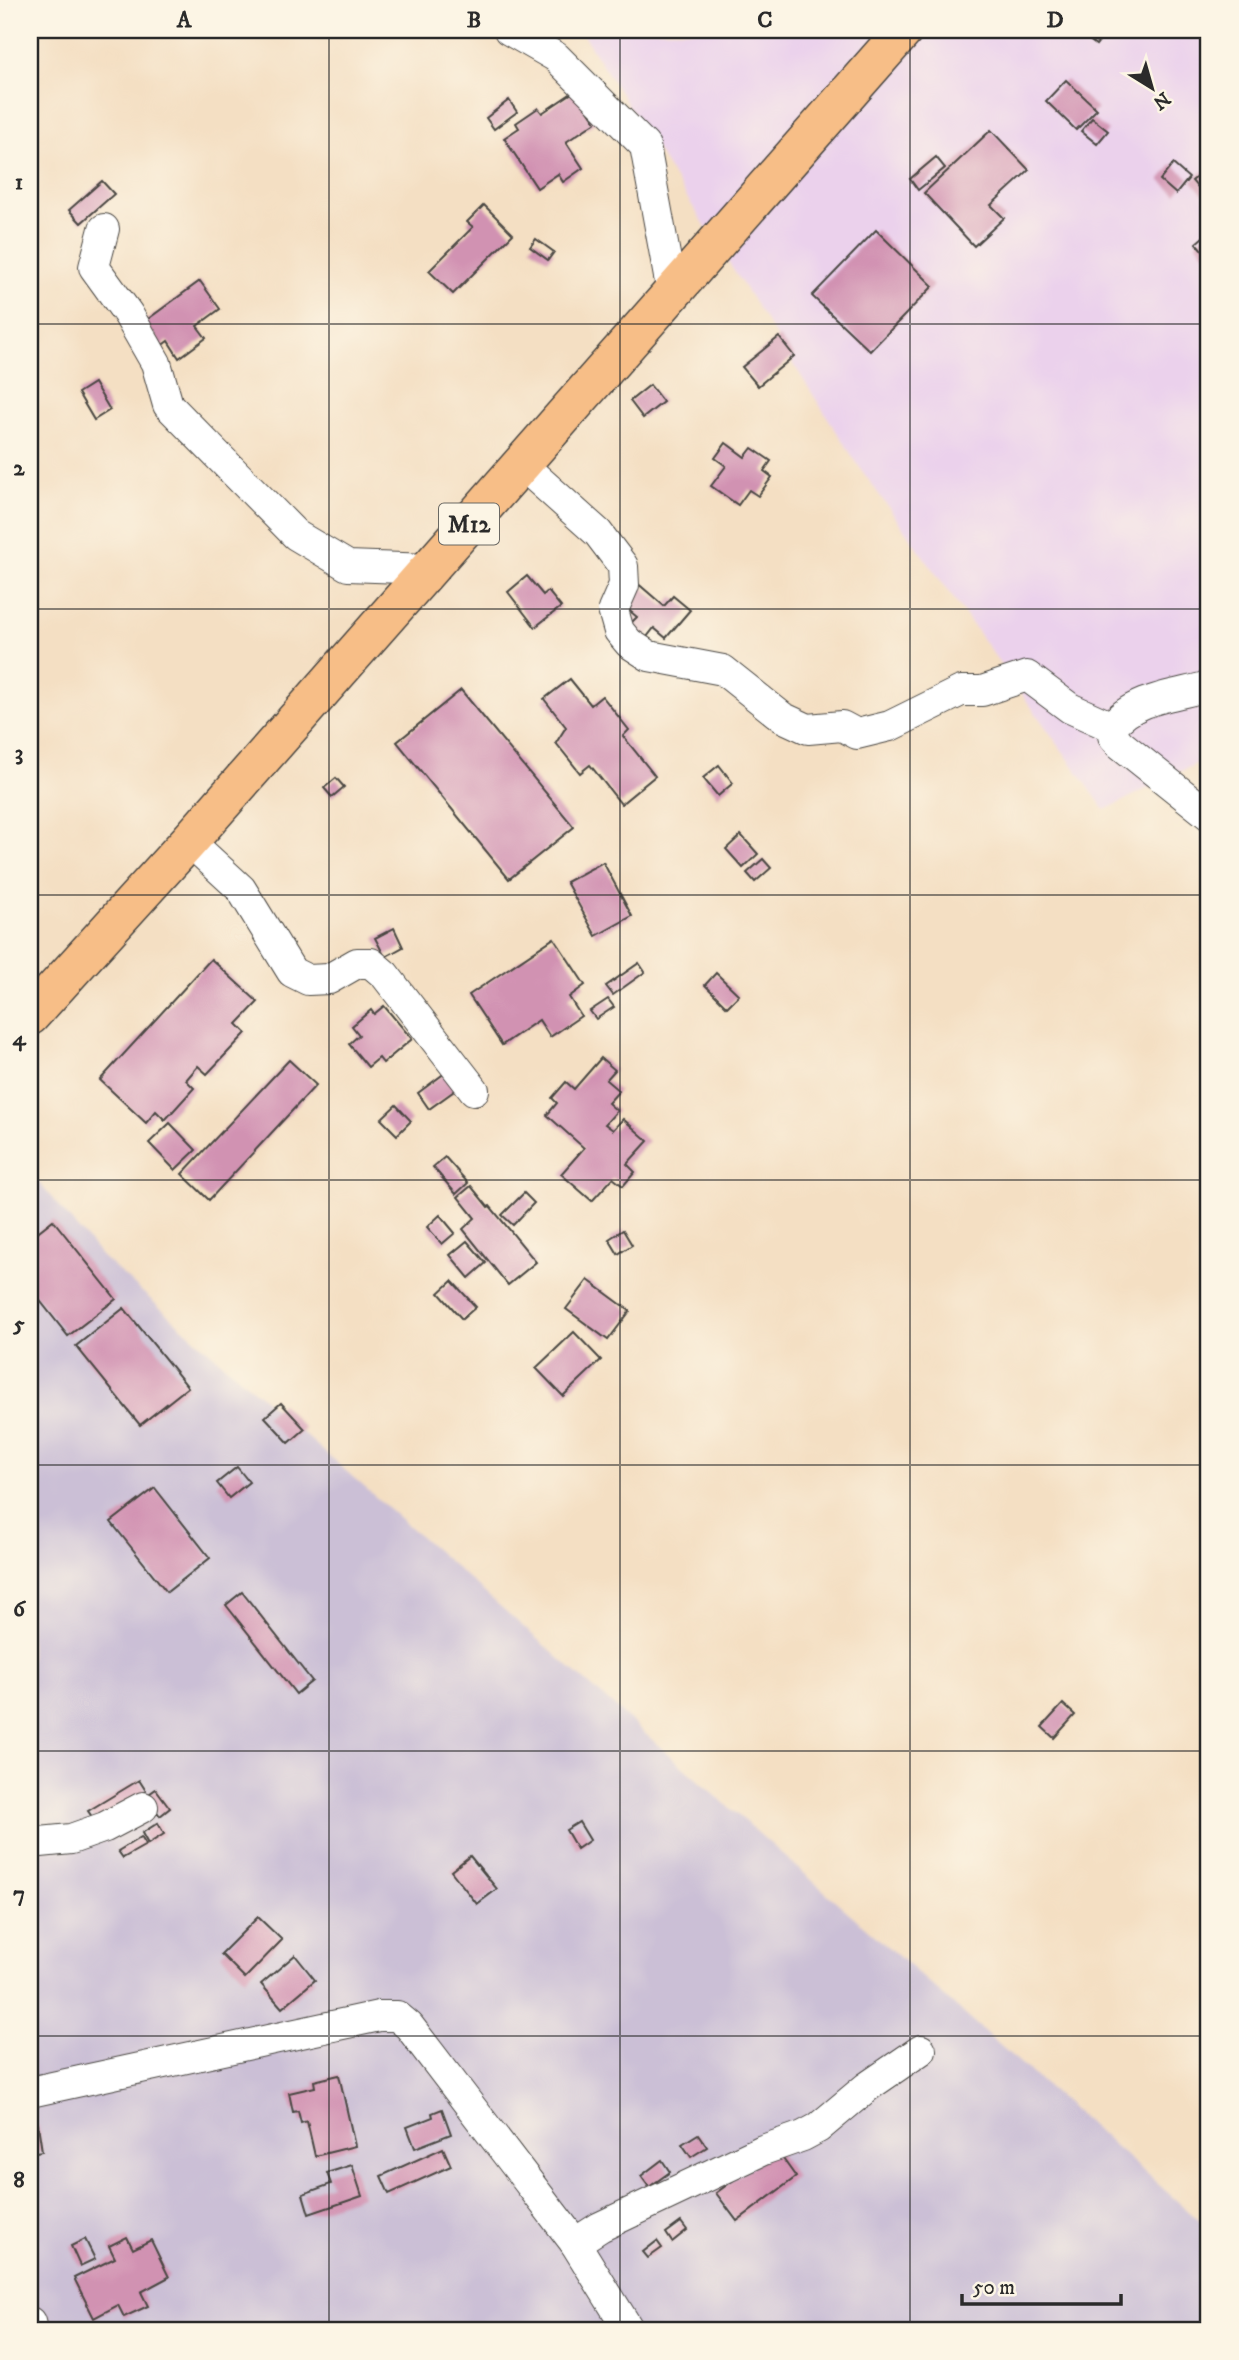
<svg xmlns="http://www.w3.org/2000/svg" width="1239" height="2360" viewBox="0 0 1239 2360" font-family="'IM FELL DW Pica',serif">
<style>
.built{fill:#ebd1ec}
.industrial{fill:#cbbfd6}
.building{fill:#d192b2}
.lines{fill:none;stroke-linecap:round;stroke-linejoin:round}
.minor-casing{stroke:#494642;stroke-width:32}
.highway-casing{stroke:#494642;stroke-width:41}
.minor{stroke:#fff;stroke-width:30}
.highway{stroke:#f7be87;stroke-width:38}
.grid{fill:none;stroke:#2b2b2b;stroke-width:2;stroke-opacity:0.55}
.labels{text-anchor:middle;stroke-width:5;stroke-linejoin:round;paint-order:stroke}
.shield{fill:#fcf5e5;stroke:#6a6863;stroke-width:2}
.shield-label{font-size:24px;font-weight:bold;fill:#2b2b2b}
.neatline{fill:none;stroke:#2b2b2b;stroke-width:2.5}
.grid-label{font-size:23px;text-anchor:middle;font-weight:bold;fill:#2b2b2b}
</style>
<rect width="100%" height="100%" fill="#fcf5e5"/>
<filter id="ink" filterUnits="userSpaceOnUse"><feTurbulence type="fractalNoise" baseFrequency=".0143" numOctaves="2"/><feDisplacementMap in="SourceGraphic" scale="14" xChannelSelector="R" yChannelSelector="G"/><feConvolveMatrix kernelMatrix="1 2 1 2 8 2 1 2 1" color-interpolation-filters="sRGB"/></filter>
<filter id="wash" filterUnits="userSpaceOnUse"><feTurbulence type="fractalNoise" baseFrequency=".00686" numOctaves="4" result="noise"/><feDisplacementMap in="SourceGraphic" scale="28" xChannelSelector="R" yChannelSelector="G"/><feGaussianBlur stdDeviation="1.57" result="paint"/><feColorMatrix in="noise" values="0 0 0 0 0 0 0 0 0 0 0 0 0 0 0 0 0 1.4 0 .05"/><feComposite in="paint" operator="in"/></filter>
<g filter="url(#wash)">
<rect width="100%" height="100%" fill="#f4dfc3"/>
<path class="built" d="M 580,30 L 1209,30 L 1209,757 L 1105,810 L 858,465 Z"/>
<path class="industrial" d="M 30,1172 L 100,1255 L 1209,2229 L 1209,2330 L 30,2330 Z"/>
<g id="blocks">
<g class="building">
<path d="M 1076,30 L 1108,30 L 1096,45 Z"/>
<path d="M 1066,80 L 1097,109 L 1076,130 L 1046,101 Z"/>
<path d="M 575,91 L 596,122 L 566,142 L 583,168 L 563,182 L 558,174 L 537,188 L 504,138 L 519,128 L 516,123 L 538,108 L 542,113 Z"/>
<path d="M 509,100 L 517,112 L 494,129 L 486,118 Z"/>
<path d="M 1092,118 L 1108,131 L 1097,144 L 1081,131 Z"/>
<path d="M 991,130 L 1029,170 L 991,205 L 1004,218 L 974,246 L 924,193 Z"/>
<path d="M 936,157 L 945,168 L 918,190 L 910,179 Z"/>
<path d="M 1173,164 L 1189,178 L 1176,194 L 1160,180 Z"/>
<path d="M 1209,167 L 1209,189 L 1203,194 L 1192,181 Z"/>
<path d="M 102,181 L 114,194 L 81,223 L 69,210 Z"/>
<path d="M 484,205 L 513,234 L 453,294 L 429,271 L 473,227 L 467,222 Z"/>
<path d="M 876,230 L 933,286 L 870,351 L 812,296 Z"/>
<path d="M 1209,232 L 1209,258 L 1196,243 Z"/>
<path d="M 536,239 L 554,252 L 548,260 L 530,247 Z"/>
<path d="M 200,281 L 220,309 L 197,326 L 206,338 L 179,358 L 168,341 L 161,346 L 144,322 Z"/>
<path d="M 779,337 L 794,356 L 758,386 L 742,367 Z"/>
<path d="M 94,383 L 110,410 L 94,420 L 78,393 Z"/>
<path d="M 650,385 L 663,402 L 643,418 L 630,401 Z"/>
<path d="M 726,443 L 745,457 L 752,448 L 771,461 L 764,471 L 772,477 L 758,496 L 749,490 L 738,505 L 711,486 L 726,466 L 715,458 Z"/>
<path d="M 628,575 L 664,606 L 673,596 L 690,610 L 666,638 L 654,628 L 643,642 L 626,628 L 637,617 L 611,595 Z"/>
<path d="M 527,576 L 543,595 L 548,591 L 561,607 L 535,627 L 508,592 Z"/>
<path d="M 570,679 L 591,705 L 602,696 L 629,730 L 623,736 L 655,776 L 621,804 L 590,765 L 580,773 L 556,743 L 566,727 L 544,699 Z"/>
<path d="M 461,690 L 574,827 L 509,879 L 397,742 Z"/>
<path d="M 719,765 L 733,783 L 718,796 L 703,778 Z"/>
<path d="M 336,778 L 344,787 L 332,797 L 324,788 Z"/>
<path d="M 741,835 L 758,854 L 743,868 L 726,849 Z"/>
<path d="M 763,859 L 771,868 L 755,882 L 747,873 Z"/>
<path d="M 603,862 L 632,916 L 596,936 L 566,882 Z"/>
<path d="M 394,928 L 403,947 L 385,957 L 375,938 Z"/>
<path d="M 554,938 L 585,985 L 569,997 L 581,1016 L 550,1037 L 539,1020 L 502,1045 L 469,995 Z"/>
<path d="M 211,959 L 258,1002 L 237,1024 L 246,1033 L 207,1074 L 198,1066 L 186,1080 L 194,1088 L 165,1120 L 156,1111 L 146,1123 L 100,1080 Z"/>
<path d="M 639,963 L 645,972 L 613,995 L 606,986 Z"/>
<path d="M 716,973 L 739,995 L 727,1007 L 705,985 Z"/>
<path d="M 608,999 L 614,1007 L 596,1019 L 590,1011 Z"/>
<path d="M 384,1006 L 412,1039 L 383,1063 L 379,1058 L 368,1067 L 349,1044 L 359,1035 L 352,1026 L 371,1010 L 374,1014 Z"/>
<path d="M 601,1058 L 615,1070 L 606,1080 L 619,1091 L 608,1103 L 617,1111 L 605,1124 L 613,1130 L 623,1119 L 648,1141 L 627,1164 L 635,1172 L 623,1186 L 613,1178 L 592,1201 L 561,1174 L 584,1148 L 547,1115 L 557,1103 L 552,1098 L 566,1082 L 574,1089 Z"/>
<path d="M 289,1060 L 316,1085 L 209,1200 L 182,1174 Z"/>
<path d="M 449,1070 L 461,1086 L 429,1109 L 418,1093 Z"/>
<path d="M 396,1105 L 411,1121 L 397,1135 L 381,1119 Z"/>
<path d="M 170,1123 L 196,1150 L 175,1170 L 149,1143 Z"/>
<path d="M 445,1157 L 468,1183 L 456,1194 L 433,1167 Z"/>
<path d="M 471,1186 L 488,1207 L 490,1206 L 536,1262 L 508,1285 L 463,1229 L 475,1218 L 458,1197 Z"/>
<path d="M 524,1193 L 534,1203 L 513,1225 L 502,1215 Z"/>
<path d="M 440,1215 L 455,1233 L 442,1244 L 427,1227 Z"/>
<path d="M 53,1220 L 116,1299 L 68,1336 L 30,1288 L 30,1238 Z"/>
<path d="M 623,1230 L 632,1245 L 618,1254 L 609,1239 Z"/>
<path d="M 467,1241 L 486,1263 L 469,1278 L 450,1255 Z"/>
<path d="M 588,1280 L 630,1311 L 608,1340 L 566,1309 Z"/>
<path d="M 452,1281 L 476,1307 L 462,1319 L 439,1293 Z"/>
<path d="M 124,1308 L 188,1387 L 140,1425 L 76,1346 Z"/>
<path d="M 574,1332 L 601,1360 L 563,1396 L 536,1368 Z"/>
<path d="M 281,1403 L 305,1429 L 289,1443 L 265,1417 Z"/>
<path d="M 237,1467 L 249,1482 L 229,1498 L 217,1483 Z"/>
<path d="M 155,1488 L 210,1558 L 167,1592 L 111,1522 Z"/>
<path d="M 242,1592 L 312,1681 L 296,1694 L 226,1605 Z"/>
<path d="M 1063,1704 L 1075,1715 L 1054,1738 L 1042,1727 Z"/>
<path d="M 139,1780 L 146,1791 L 95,1821 L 88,1811 Z"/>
<path d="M 156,1789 L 170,1808 L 160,1816 L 146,1796 Z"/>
<path d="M 579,1822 L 590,1840 L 577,1849 L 566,1830 Z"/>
<path d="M 158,1823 L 164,1834 L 148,1844 L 142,1833 Z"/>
<path d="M 141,1837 L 146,1845 L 123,1858 L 118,1851 Z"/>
<path d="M 470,1856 L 497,1889 L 477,1904 L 451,1871 Z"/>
<path d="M 258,1917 L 282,1940 L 245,1978 L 221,1954 Z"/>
<path d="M 295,1955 L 315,1980 L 282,2008 L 261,1984 Z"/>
<path d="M 339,2075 L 355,2146 L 315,2156 L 307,2121 L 301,2123 L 298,2111 L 293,2112 L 289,2093 L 315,2087 L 314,2081 Z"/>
<path d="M 442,2109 L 451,2134 L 415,2148 L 407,2127 L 433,2117 L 432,2113 Z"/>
<path d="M 38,2125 L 42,2151 L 30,2153 L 30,2127 Z"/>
<path d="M 698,2134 L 707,2147 L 691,2157 L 682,2144 Z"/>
<path d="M 443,2148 L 451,2166 L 389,2194 L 381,2176 Z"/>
<path d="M 776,2149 L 796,2177 L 737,2221 L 716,2193 Z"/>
<path d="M 662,2160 L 670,2172 L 649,2187 L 641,2176 Z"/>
<path d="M 352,2165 L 362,2196 L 309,2214 L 303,2194 L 331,2184 L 327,2173 Z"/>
<path d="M 681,2222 L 687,2230 L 672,2242 L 666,2233 Z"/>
<path d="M 127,2237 L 133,2249 L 151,2240 L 169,2277 L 141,2292 L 148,2306 L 124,2317 L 118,2305 L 94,2318 L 74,2278 L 115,2258 L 109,2246 Z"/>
<path d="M 85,2239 L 95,2259 L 80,2266 L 71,2246 Z"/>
<path d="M 657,2241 L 662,2248 L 648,2258 L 643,2252 Z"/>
</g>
</g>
</g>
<g filter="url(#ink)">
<use href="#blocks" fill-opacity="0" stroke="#494642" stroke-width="2"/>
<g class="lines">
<g class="minor-casing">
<g id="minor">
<path d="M 509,30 L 556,57 L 645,146 L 672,293"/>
<path d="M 104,229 L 94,267 L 128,314 L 156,363 L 168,405 L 296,535 L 348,566 L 429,569"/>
<path d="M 521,464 L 598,533 L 623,566 L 624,585 L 613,610 L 619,631 L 629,643 L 649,656 L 723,670 L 782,717 L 808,729 L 842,726 L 857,734 L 890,726 L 961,691 L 982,691 L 1027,676 L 1070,708 L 1112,727"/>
<path d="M 1209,686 C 1178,695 1132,698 1112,727 L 1113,736 L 1120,744 L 1209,815"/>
<path d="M 189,841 L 241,889 L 292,972 L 308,980 L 329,979 L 357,963 L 371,963 L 385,975 L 474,1090"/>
<path d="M 30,1843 L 71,1839 L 105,1827 L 143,1807"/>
<path d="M 30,2092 L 379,2016 L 397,2016 L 409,2026 L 575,2243 L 629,2330"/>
<path d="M 575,2243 L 600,2227 L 763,2150 L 803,2136 L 818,2128 L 867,2087 L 921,2050"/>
<path d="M 30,2322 L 32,2330"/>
</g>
</g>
<g class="highway-casing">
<path id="highway" d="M 30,1016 L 189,841 L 904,30"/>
</g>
<use href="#minor" class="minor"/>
<use href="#highway" class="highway"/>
</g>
</g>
<path class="grid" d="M 329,30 L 329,2330M 620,30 L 620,2330M 910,30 L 910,2330M 30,324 L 1209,324M 30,609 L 1209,609M 30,895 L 1209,895M 30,1180 L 1209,1180M 30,1465 L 1209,1465M 30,1751 L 1209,1751M 30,2036 L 1209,2036"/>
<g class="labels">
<rect class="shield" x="439" y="503.5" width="60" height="41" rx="5"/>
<g class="shield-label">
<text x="469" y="532">M12</text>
</g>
</g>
<rect width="1239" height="2360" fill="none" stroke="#fcf5e5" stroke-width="77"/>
<g transform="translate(1152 88) rotate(143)" stroke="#fcf5e5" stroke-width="5" paint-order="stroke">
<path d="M0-5L12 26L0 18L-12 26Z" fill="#2b2b2b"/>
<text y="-10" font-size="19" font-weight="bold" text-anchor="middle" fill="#2b2b2b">N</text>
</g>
<path d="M962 2294v10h159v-10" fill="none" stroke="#2b2b2b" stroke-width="3.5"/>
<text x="973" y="2294" font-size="21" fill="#2b2b2b" stroke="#fcf5e5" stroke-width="5" paint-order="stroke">50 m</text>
<rect x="38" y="38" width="1162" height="2284" class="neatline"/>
<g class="grid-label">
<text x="184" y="27">A</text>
<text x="474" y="27">B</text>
<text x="765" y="27">C</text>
<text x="1055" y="27">D</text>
<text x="19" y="189">1</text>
<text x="19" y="475">2</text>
<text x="19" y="760">3</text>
<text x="19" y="1045">4</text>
<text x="19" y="1331">5</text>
<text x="19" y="1616">6</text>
<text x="19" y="1901">7</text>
<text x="19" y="2187">8</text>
</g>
</svg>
